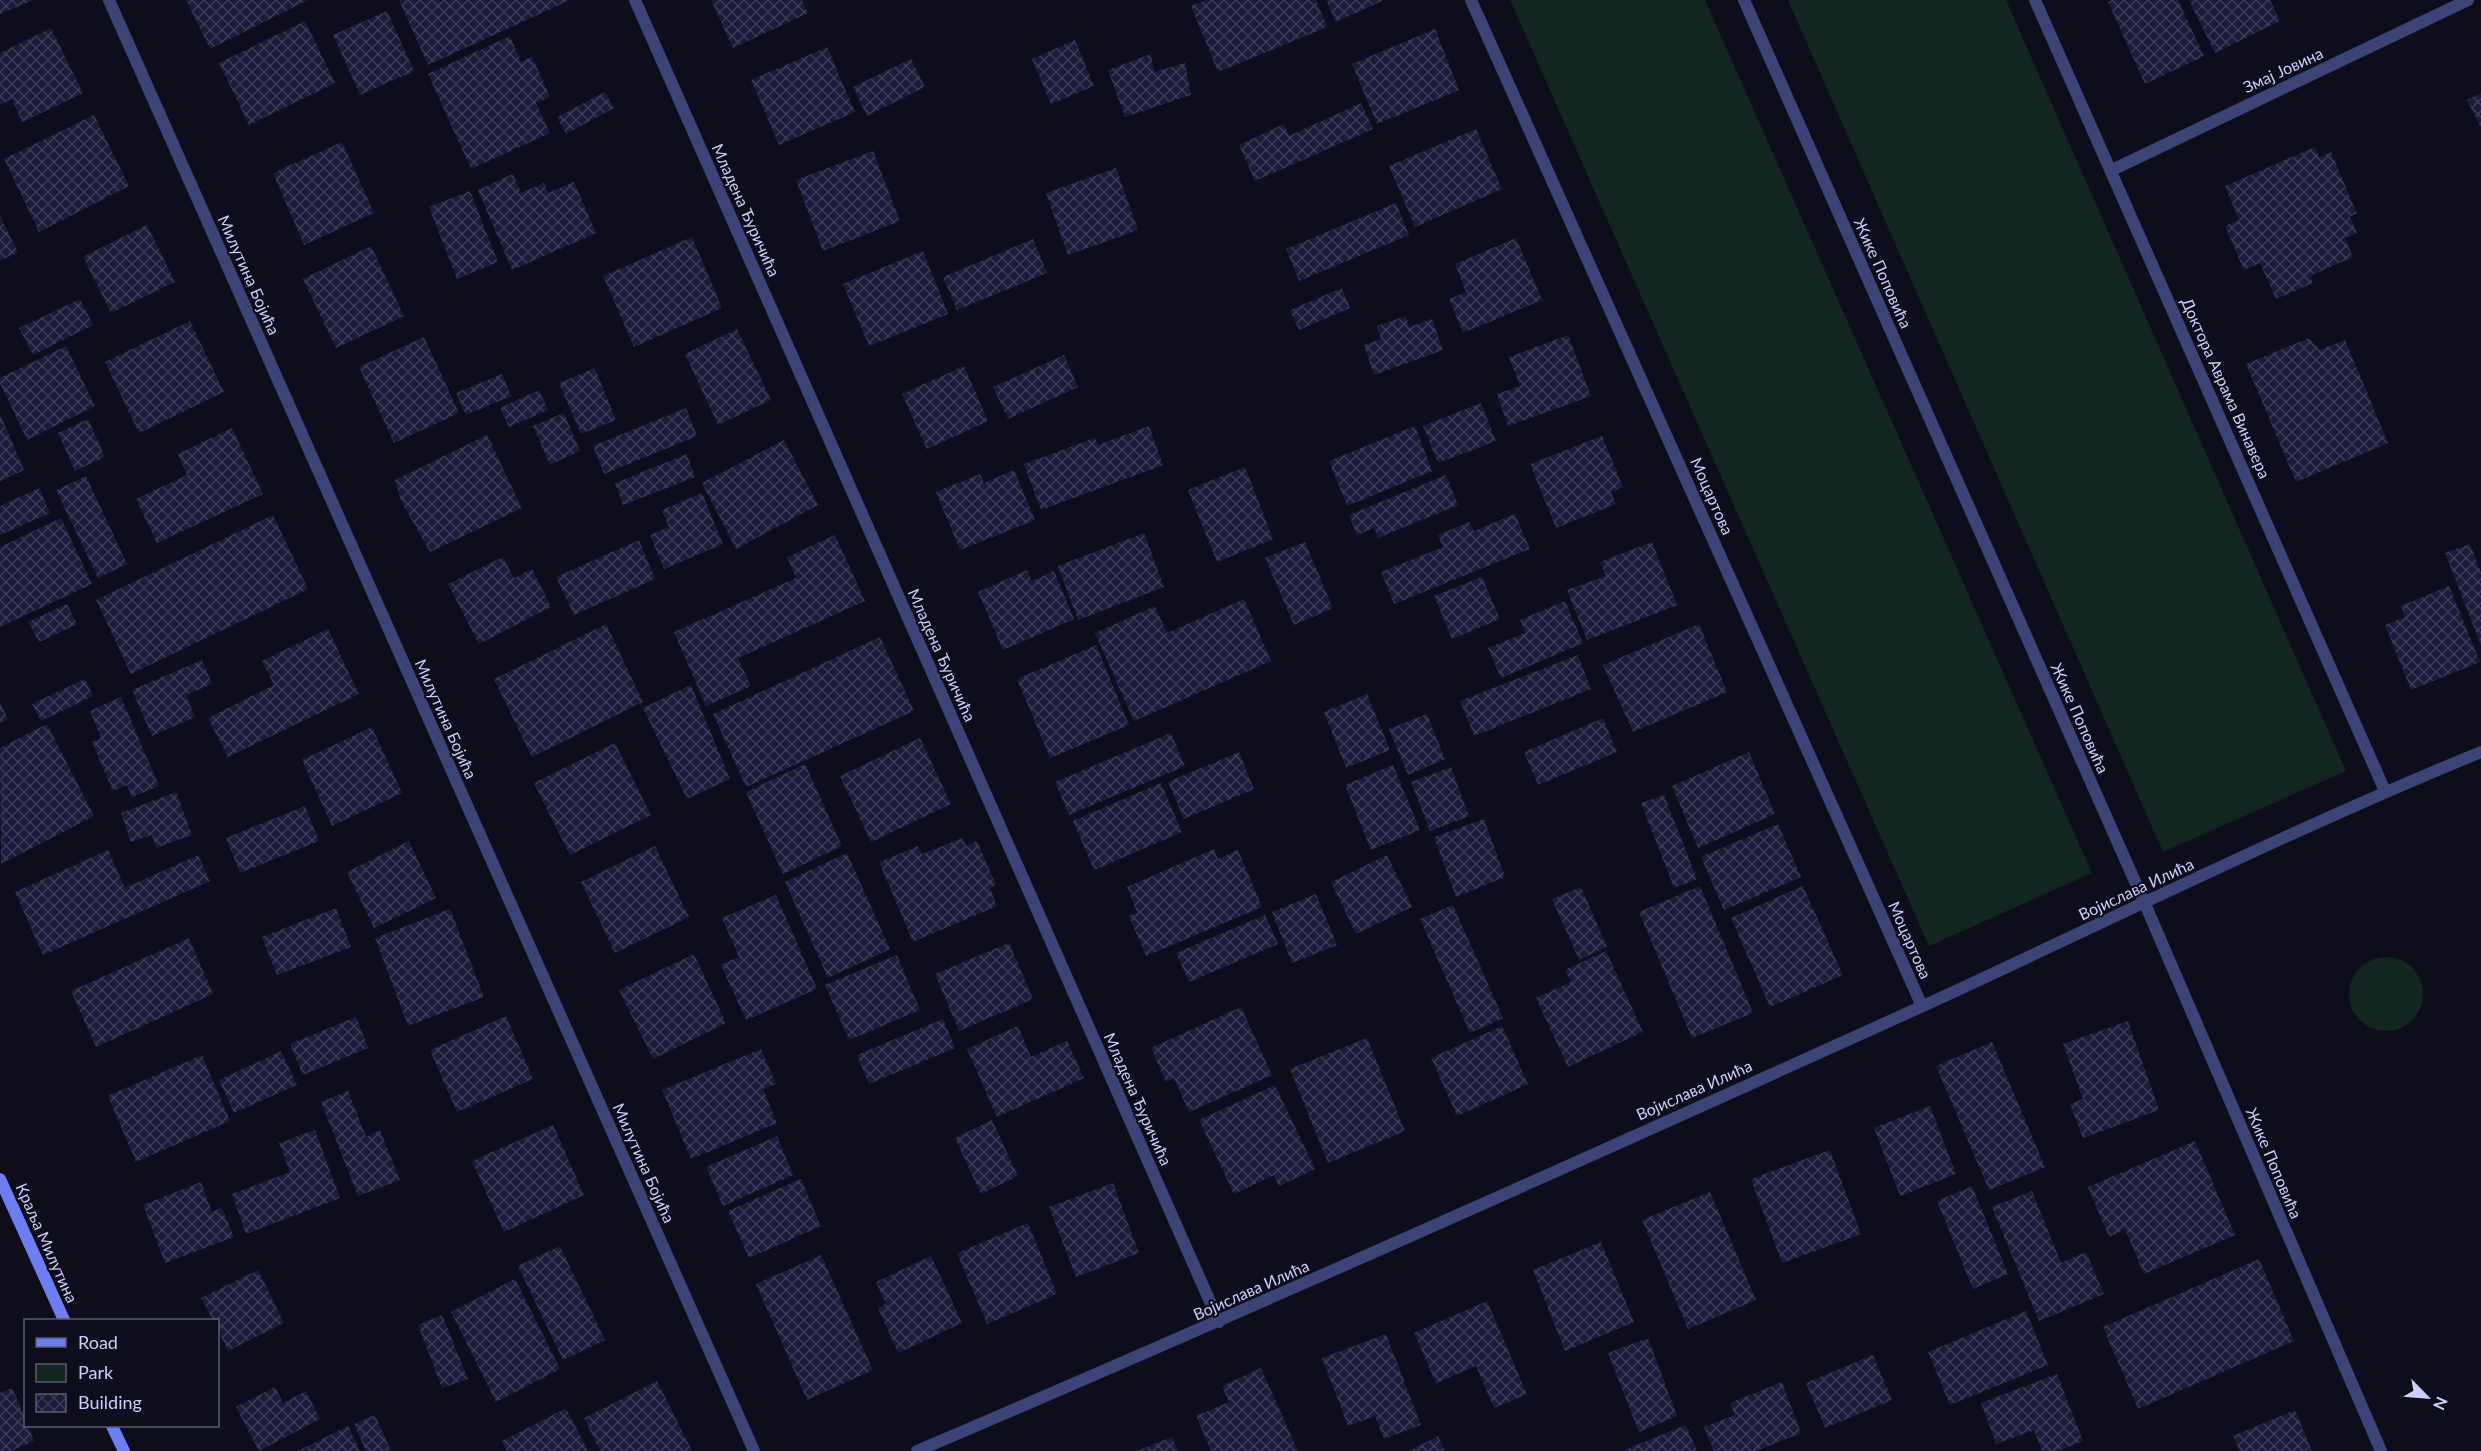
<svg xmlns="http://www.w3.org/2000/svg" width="2481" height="1451" viewBox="0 0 2481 1451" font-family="Lato,sans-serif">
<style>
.park{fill:#112621}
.building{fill:url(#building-cross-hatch)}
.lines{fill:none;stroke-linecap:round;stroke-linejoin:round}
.minor{stroke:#3c4377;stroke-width:12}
.secondary{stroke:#6c7ef2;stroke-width:12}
.labels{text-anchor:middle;stroke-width:4.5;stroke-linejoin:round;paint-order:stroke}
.street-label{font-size:16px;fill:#cdcffb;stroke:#0d0d1c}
</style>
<defs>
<pattern id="building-cross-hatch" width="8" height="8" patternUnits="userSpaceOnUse" patternTransform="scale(1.5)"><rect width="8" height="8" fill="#1c1b3b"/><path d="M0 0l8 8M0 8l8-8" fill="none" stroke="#3c3b58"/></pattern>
</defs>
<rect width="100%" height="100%" fill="#0d0d1c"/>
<g class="park">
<path d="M 1510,0 L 1705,0 L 2092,873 L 1929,946 Z"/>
<path d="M 1788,0 L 2006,0 L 2346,771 L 2163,852 Z"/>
<circle cx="2386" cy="994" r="37"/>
</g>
<g class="building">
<path d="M 0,0 L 34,0 L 0,14 Z"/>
<path d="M 186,0 L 308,0 L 210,49 Z"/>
<path d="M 399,0 L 439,0 L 440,2 L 444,0 L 570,0 L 428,65 Z"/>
<path d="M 711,0 L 802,0 L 808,13 L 733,48 Z"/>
<path d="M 1206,0 L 1316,0 L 1327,27 L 1218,72 L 1191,6 Z"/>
<path d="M 1326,0 L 1384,0 L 1336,22 Z"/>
<path d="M 2112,0 L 2178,0 L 2204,56 L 2145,84 L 2108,2 Z"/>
<path d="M 2189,0 L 2270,0 L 2280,21 L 2215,53 Z"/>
<path d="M 387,11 L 414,71 L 360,95 L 333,35 Z"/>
<path d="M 305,21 L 335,83 L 249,125 L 219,63 Z"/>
<path d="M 51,28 L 83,93 L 22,122 L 12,99 L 0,105 L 0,53 Z"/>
<path d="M 1435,29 L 1459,90 L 1377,124 L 1352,64 Z"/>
<path d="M 510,36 L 521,62 L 532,57 L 550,97 L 536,103 L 550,133 L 471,169 L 428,74 Z"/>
<path d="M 1075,40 L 1094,86 L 1051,104 L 1032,59 Z"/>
<path d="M 827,47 L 855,112 L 779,145 L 751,80 Z"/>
<path d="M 1151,54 L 1154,72 L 1185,63 L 1191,95 L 1125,117 L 1108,70 Z"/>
<path d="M 911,59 L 925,87 L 867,116 L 853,87 Z"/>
<path d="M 605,92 L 614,108 L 566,134 L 557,117 Z"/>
<path d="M 2481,93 L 2481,128 L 2467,100 Z"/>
<path d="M 1361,103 L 1373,129 L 1255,181 L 1239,145 L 1284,124 L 1289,136 Z"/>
<path d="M 94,115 L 129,186 L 39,232 L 4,159 Z"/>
<path d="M 1476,129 L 1502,189 L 1415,227 L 1389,166 Z"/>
<path d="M 342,142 L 374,213 L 304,245 L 273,173 Z"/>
<path d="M 2315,147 L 2319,157 L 2331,152 L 2357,214 L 2350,216 L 2357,233 L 2345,238 L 2353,257 L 2310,276 L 2313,283 L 2276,299 L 2260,263 L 2244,270 L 2225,226 L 2239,220 L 2225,186 Z"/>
<path d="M 873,151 L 900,221 L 823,251 L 796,180 Z"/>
<path d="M 1116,168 L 1138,230 L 1068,255 L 1046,193 Z"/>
<path d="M 513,174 L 521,193 L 544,183 L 548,193 L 574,182 L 596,233 L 512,270 L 478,190 Z"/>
<path d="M 470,191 L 498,262 L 457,279 L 429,207 Z"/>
<path d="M 1396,203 L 1409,235 L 1299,281 L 1286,249 Z"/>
<path d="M 0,216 L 18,252 L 0,261 Z"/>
<path d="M 147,225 L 175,282 L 111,313 L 83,257 Z"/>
<path d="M 692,237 L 722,308 L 634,347 L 603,276 Z"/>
<path d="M 1516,238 L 1542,300 L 1463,333 L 1449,299 L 1466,292 L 1455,264 Z"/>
<path d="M 1033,239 L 1047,273 L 957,310 L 943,277 Z"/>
<path d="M 371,246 L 404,316 L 336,348 L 303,279 Z"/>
<path d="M 923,251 L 948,314 L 869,346 L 843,284 Z"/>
<path d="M 1342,288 L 1350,308 L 1299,330 L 1290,310 Z"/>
<path d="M 80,299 L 93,325 L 33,355 L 19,328 Z"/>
<path d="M 1406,316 L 1409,327 L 1432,319 L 1443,350 L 1374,375 L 1364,345 L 1381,339 L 1377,326 Z"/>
<path d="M 190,321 L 224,392 L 139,433 L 105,362 Z"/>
<path d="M 737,329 L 771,400 L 718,425 L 685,354 Z"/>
<path d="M 1568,335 L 1591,396 L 1508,426 L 1497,394 L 1520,386 L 1509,357 Z"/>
<path d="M 424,337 L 459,413 L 394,443 L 359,367 Z"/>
<path d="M 2309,338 L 2320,350 L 2345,340 L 2388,443 L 2296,482 L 2246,364 Z"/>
<path d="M 66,346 L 95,406 L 27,440 L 0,383 L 0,378 Z"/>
<path d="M 1064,355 L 1078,387 L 1008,419 L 993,387 Z"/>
<path d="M 964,366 L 988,421 L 927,449 L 902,394 Z"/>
<path d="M 595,368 L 616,420 L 581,434 L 559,383 Z"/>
<path d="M 502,374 L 511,396 L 466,415 L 456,393 Z"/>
<path d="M 539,390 L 548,410 L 509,427 L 500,408 Z"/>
<path d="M 1481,403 L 1496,441 L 1438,463 L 1423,426 Z"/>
<path d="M 686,408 L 697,436 L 604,474 L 593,446 Z"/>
<path d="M 564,413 L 580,451 L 550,465 L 533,426 Z"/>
<path d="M 0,414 L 24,470 L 0,481 Z"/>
<path d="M 88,419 L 105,457 L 75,471 L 58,433 Z"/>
<path d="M 1149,426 L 1163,465 L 1041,510 L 1024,464 L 1095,438 L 1098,445 Z"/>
<path d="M 1415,426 L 1432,471 L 1347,506 L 1329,461 Z"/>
<path d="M 232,428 L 263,494 L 157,543 L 136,499 L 187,475 L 178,454 Z"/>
<path d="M 487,435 L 522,508 L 430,552 L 401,501 L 395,480 Z"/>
<path d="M 1602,436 L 1623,487 L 1611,492 L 1616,504 L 1556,528 L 1530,464 Z"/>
<path d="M 784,440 L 818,505 L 736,549 L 702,483 Z"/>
<path d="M 687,454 L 695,477 L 623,505 L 615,483 Z"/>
<path d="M 1245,467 L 1273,539 L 1217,562 L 1188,490 Z"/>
<path d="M 1014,470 L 1035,520 L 960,550 L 936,492 L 980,474 L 984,483 Z"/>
<path d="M 1446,475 L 1458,505 L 1378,538 L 1374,528 L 1357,535 L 1349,515 Z"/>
<path d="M 86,476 L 127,564 L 98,578 L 56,490 Z"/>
<path d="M 39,488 L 50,513 L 0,535 L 0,506 Z"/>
<path d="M 702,493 L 723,544 L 664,569 L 650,535 L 669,527 L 662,510 Z"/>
<path d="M 1515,514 L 1530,549 L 1394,604 L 1381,572 L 1443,547 L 1438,535 L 1469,522 L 1474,531 Z"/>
<path d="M 273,515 L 308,589 L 131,674 L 96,600 Z"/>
<path d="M 61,518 L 92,584 L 0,627 L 0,547 Z"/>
<path d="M 1144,533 L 1164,587 L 1078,620 L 1058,566 Z"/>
<path d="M 835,535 L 865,601 L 738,658 L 751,686 L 706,706 L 674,632 L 796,578 L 787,557 Z"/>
<path d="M 639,540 L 655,579 L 574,615 L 556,577 Z"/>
<path d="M 1305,542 L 1333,608 L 1294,625 L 1265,558 Z"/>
<path d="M 1652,542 L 1677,605 L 1587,640 L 1567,590 L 1606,576 L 1600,562 Z"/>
<path d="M 2470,544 L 2481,573 L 2481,645 L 2445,553 Z"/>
<path d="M 503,557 L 514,578 L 532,569 L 551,607 L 479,644 L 448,584 Z"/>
<path d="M 1027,570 L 1032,581 L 1054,571 L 1074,619 L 1003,650 L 978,592 Z"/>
<path d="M 1482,577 L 1500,619 L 1452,639 L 1434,596 Z"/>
<path d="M 2449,586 L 2480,662 L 2411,690 L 2385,625 L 2405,617 L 2401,606 Z"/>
<path d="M 1244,599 L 1271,661 L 1134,721 L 1095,633 L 1155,606 L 1167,633 Z"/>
<path d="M 1565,601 L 1583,643 L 1501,678 L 1488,648 L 1525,633 L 1520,620 Z"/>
<path d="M 67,604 L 77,624 L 39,642 L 28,622 Z"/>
<path d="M 606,624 L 643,702 L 532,757 L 494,679 Z"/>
<path d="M 1699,624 L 1727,692 L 1633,732 L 1603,665 Z"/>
<path d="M 328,629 L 359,694 L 228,757 L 208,718 L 274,685 L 262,661 Z"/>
<path d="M 880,637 L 914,711 L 746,787 L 713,714 Z"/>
<path d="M 1096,645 L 1129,725 L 1050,758 L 1017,679 Z"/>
<path d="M 1578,655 L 1591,689 L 1474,736 L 1460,701 Z"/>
<path d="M 202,660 L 212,684 L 186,695 L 195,717 L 152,736 L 132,690 Z"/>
<path d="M 85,679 L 93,696 L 41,721 L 32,704 Z"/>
<path d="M 691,685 L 730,779 L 687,799 L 643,708 Z"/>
<path d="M 1367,694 L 1390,750 L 1346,768 L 1324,712 Z"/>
<path d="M 121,697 L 159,786 L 132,797 L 127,785 L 113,791 L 92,742 L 101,738 L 90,711 Z"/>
<path d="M 0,702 L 8,719 L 0,723 Z"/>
<path d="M 1427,714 L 1445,759 L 1408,775 L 1389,729 Z"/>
<path d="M 1603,718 L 1617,752 L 1538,785 L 1524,752 Z"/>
<path d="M 47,724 L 94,816 L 1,864 L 0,748 Z"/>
<path d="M 372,727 L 402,793 L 332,826 L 302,760 Z"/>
<path d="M 1171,733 L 1185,766 L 1069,815 L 1055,782 Z"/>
<path d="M 920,738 L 951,804 L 871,842 L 840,776 Z"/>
<path d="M 615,743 L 651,815 L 570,855 L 534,783 Z"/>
<path d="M 1239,752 L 1254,789 L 1184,819 L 1168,782 Z"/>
<path d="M 1749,752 L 1775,814 L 1698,848 L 1672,786 Z"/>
<path d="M 805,764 L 842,846 L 783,874 L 746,792 Z"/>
<path d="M 1393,765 L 1420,830 L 1371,850 L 1345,785 Z"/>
<path d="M 1451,767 L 1469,816 L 1430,831 L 1411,782 Z"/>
<path d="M 1161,783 L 1182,832 L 1094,870 L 1073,821 Z"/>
<path d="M 176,792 L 192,835 L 156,848 L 152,835 L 131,842 L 121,813 Z"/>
<path d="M 1664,795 L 1697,879 L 1674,888 L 1641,803 Z"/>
<path d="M 305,806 L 319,841 L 240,873 L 226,838 Z"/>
<path d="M 1484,819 L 1505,877 L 1456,897 L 1434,837 Z"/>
<path d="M 1778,824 L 1801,877 L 1724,910 L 1701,857 Z"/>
<path d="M 963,838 L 966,846 L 977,841 L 996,885 L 990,888 L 997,906 L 913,942 L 879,862 L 918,846 L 922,854 Z"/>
<path d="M 409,841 L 436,898 L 374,928 L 347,872 Z"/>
<path d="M 655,846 L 689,917 L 615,953 L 581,882 Z"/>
<path d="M 1214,849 L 1218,859 L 1238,850 L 1262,907 L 1146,956 L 1129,916 L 1137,912 L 1127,887 Z"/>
<path d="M 108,850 L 125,888 L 198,855 L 210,881 L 43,955 L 15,892 Z"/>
<path d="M 847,853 L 890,949 L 828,978 L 785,882 Z"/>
<path d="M 1387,855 L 1412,907 L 1356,934 L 1331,882 Z"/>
<path d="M 1700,886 L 1753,1013 L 1692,1038 L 1639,912 Z"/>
<path d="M 1803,886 L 1843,975 L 1770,1007 L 1731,918 Z"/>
<path d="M 1581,887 L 1607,947 L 1579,960 L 1552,899 Z"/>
<path d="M 1316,894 L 1337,945 L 1292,963 L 1272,912 Z"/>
<path d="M 776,895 L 817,989 L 746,1020 L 721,965 L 739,957 L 722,918 Z"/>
<path d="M 1453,905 L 1503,1018 L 1470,1033 L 1420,919 Z"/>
<path d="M 336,908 L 351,947 L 277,975 L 262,937 Z"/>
<path d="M 450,909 L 484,997 L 408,1026 L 375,938 Z"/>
<path d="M 1265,915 L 1278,944 L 1189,982 L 1176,953 Z"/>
<path d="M 189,938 L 213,994 L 96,1047 L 71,991 Z"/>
<path d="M 1009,943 L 1033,999 L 959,1031 L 935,974 Z"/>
<path d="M 1606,951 L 1643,1032 L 1568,1067 L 1536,998 L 1571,982 L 1565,970 Z"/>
<path d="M 694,954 L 726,1023 L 653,1059 L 619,990 Z"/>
<path d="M 897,955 L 920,1010 L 849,1040 L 825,985 Z"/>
<path d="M 1241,1007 L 1272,1075 L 1189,1112 L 1174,1078 L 1166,1082 L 1151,1048 Z"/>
<path d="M 506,1016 L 533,1079 L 457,1112 L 430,1050 Z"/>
<path d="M 356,1017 L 368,1048 L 303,1075 L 290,1044 Z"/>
<path d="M 943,1019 L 955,1048 L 869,1084 L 857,1055 Z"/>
<path d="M 2128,1021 L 2159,1110 L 2083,1138 L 2070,1104 L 2083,1099 L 2063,1044 Z"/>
<path d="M 1018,1026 L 1031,1057 L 1067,1041 L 1084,1078 L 997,1117 L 967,1049 Z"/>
<path d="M 1502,1026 L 1528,1084 L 1457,1116 L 1431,1058 Z"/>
<path d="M 1367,1038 L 1405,1131 L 1328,1163 L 1290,1069 Z"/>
<path d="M 1992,1042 L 2045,1167 L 1989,1190 L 1936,1066 Z"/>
<path d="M 761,1049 L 776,1084 L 763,1089 L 777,1123 L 691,1159 L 662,1090 Z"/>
<path d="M 281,1051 L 297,1085 L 234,1113 L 219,1080 Z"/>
<path d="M 202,1055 L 230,1121 L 136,1162 L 108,1096 Z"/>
<path d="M 1275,1085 L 1315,1169 L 1279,1186 L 1274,1175 L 1234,1194 L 1199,1120 Z"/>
<path d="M 348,1091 L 366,1137 L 380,1130 L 400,1180 L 358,1196 L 321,1102 Z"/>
<path d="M 1930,1106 L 1956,1174 L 1900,1196 L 1874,1128 Z"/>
<path d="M 992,1120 L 1018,1176 L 981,1194 L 955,1138 Z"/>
<path d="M 553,1125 L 584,1195 L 504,1232 L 472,1161 Z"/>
<path d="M 315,1130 L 340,1198 L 246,1234 L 232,1194 L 290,1172 L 279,1143 Z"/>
<path d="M 777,1136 L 793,1175 L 723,1206 L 706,1167 Z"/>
<path d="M 2195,1141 L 2235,1235 L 2144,1274 L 2125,1229 L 2109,1237 L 2088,1187 Z"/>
<path d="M 1830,1150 L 1861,1234 L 1782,1263 L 1751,1179 Z"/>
<path d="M 801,1179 L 821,1226 L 749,1258 L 728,1211 Z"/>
<path d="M 201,1182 L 212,1212 L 222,1208 L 234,1237 L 165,1263 L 143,1205 Z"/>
<path d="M 1113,1183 L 1139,1253 L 1076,1277 L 1049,1207 Z"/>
<path d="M 1972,1186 L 2008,1274 L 1973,1289 L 1937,1201 Z"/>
<path d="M 2032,1191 L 2061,1263 L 2086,1252 L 2104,1294 L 2039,1321 L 1992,1207 Z"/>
<path d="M 1710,1192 L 1756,1300 L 1688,1329 L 1642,1220 Z"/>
<path d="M 1028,1223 L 1057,1294 L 987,1324 L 957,1253 Z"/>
<path d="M 1601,1242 L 1634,1322 L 1565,1351 L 1533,1270 Z"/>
<path d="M 560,1246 L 605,1340 L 563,1360 L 518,1266 Z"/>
<path d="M 821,1255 L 873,1370 L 807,1400 L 756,1284 Z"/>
<path d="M 931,1256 L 962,1323 L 898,1353 L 878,1308 L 886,1304 L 876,1282 Z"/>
<path d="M 2259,1259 L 2294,1341 L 2138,1409 L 2103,1327 Z"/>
<path d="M 258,1270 L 284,1323 L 228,1351 L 218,1330 L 218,1320 L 213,1320 L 201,1298 Z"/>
<path d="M 515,1279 L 560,1369 L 496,1402 L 451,1312 Z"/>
<path d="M 1487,1301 L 1527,1394 L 1494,1408 L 1476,1366 L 1436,1383 L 1414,1333 Z"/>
<path d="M 2026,1311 L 2048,1365 L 1950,1405 L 1928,1352 Z"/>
<path d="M 442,1315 L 468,1379 L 442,1388 L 418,1325 Z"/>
<path d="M 1386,1334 L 1421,1425 L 1384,1439 L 1375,1416 L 1348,1426 L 1322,1358 Z"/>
<path d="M 1648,1338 L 1677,1416 L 1639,1432 L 1608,1353 Z"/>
<path d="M 1873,1355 L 1892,1400 L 1825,1428 L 1806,1383 Z"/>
<path d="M 1261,1368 L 1298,1451 L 1211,1451 L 1196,1416 L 1229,1402 L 1222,1386 Z"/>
<path d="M 2057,1374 L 2083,1441 L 2058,1451 L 2042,1451 L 2034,1430 L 1996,1444 L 1981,1403 Z"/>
<path d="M 657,1381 L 692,1451 L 600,1451 L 584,1418 Z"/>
<path d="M 1782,1382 L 1801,1433 L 1756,1451 L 1714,1451 L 1704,1427 L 1735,1415 L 1730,1403 Z"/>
<path d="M 275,1387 L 283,1403 L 306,1391 L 320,1419 L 259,1451 L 236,1407 Z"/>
<path d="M 12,1388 L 26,1420 L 26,1426 L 28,1426 L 34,1441 L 11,1451 L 0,1451 L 0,1393 Z"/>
<path d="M 566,1408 L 588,1451 L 507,1451 L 502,1441 Z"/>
<path d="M 2295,1410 L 2312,1451 L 2240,1451 L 2233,1436 Z"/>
<path d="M 375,1415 L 391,1451 L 366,1451 L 354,1424 Z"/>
<path d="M 1686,1425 L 1697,1451 L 1622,1451 Z"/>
<path d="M 348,1426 L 360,1451 L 298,1451 Z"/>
<path d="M 1438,1436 L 1445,1451 L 1409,1451 Z"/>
<path d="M 1172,1437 L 1178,1451 L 1137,1451 Z"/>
</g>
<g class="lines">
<g class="minor">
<path d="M 109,0 L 754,1451"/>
<path d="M 635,0 L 1219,1322"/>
<path d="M 1471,0 L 1922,1006"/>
<path d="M 1744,0 L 2145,904 L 2381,1451"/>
<path d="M 2035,0 L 2385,791"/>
<path d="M 2112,170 L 2468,0"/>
<path d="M 917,1451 C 1255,1307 1590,1157 1925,1005 C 2110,920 2293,829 2481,752"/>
</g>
<g class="secondary">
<path d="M 0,1179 L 64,1320"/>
<path d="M 112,1426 L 124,1451"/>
</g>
</g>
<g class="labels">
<g class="street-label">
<text transform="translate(2283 70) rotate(-25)" y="6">Змај Јовина</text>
<text transform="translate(746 210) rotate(66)" y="6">Младена Ђуричића</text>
<text transform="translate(1883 273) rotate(66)" y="6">Жике Поповића</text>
<text transform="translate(249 275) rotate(66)" y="6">Милутина Бојића</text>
<text transform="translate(2226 388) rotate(66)" y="6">Доктора Аврама Винавера</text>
<text transform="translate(1712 496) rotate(66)" y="6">Моцартова</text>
<text transform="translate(942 655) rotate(66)" y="6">Младена Ђуричића</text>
<text transform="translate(2080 718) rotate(66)" y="6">Жике Поповића</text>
<text transform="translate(446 719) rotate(66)" y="6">Милутина Бојића</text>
<text transform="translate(2136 889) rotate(-25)" y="6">Војислава Илића</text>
<text transform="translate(1910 940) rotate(66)" y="6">Моцартова</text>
<text transform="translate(1694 1090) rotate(-24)" y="6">Војислава Илића</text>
<text transform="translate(1138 1099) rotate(66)" y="6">Младена Ђуричића</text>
<text transform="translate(644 1163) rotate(66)" y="6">Милутина Бојића</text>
<text transform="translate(2274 1163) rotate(67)" y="6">Жике Поповића</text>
<text transform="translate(47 1243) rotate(66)" y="6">Краља Милутина</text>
<text transform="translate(1251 1290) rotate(-24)" y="6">Војислава Илића</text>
</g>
</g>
<rect x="24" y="1319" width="195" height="108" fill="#0d0d1c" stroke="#5a5b75" stroke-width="1.5"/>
<rect x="36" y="1338" width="30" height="9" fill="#6c7ef2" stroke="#5a5b75" stroke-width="1.5"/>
<text x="78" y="1349" font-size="18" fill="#cdcffb">Road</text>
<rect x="36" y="1364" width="30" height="18" fill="#112621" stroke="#5a5b75" stroke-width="1.5"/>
<text x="78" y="1379" font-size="18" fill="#cdcffb">Park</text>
<rect x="36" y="1394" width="30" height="18" fill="url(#building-cross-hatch)" stroke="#5a5b75" stroke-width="1.5"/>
<text x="78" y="1409" font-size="18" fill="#cdcffb">Building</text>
<g transform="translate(2427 1397) rotate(115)" stroke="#0d0d1c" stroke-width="4.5" paint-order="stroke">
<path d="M0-4.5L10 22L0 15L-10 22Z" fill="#cdcffb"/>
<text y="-9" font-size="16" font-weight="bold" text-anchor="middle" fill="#cdcffb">N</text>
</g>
</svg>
